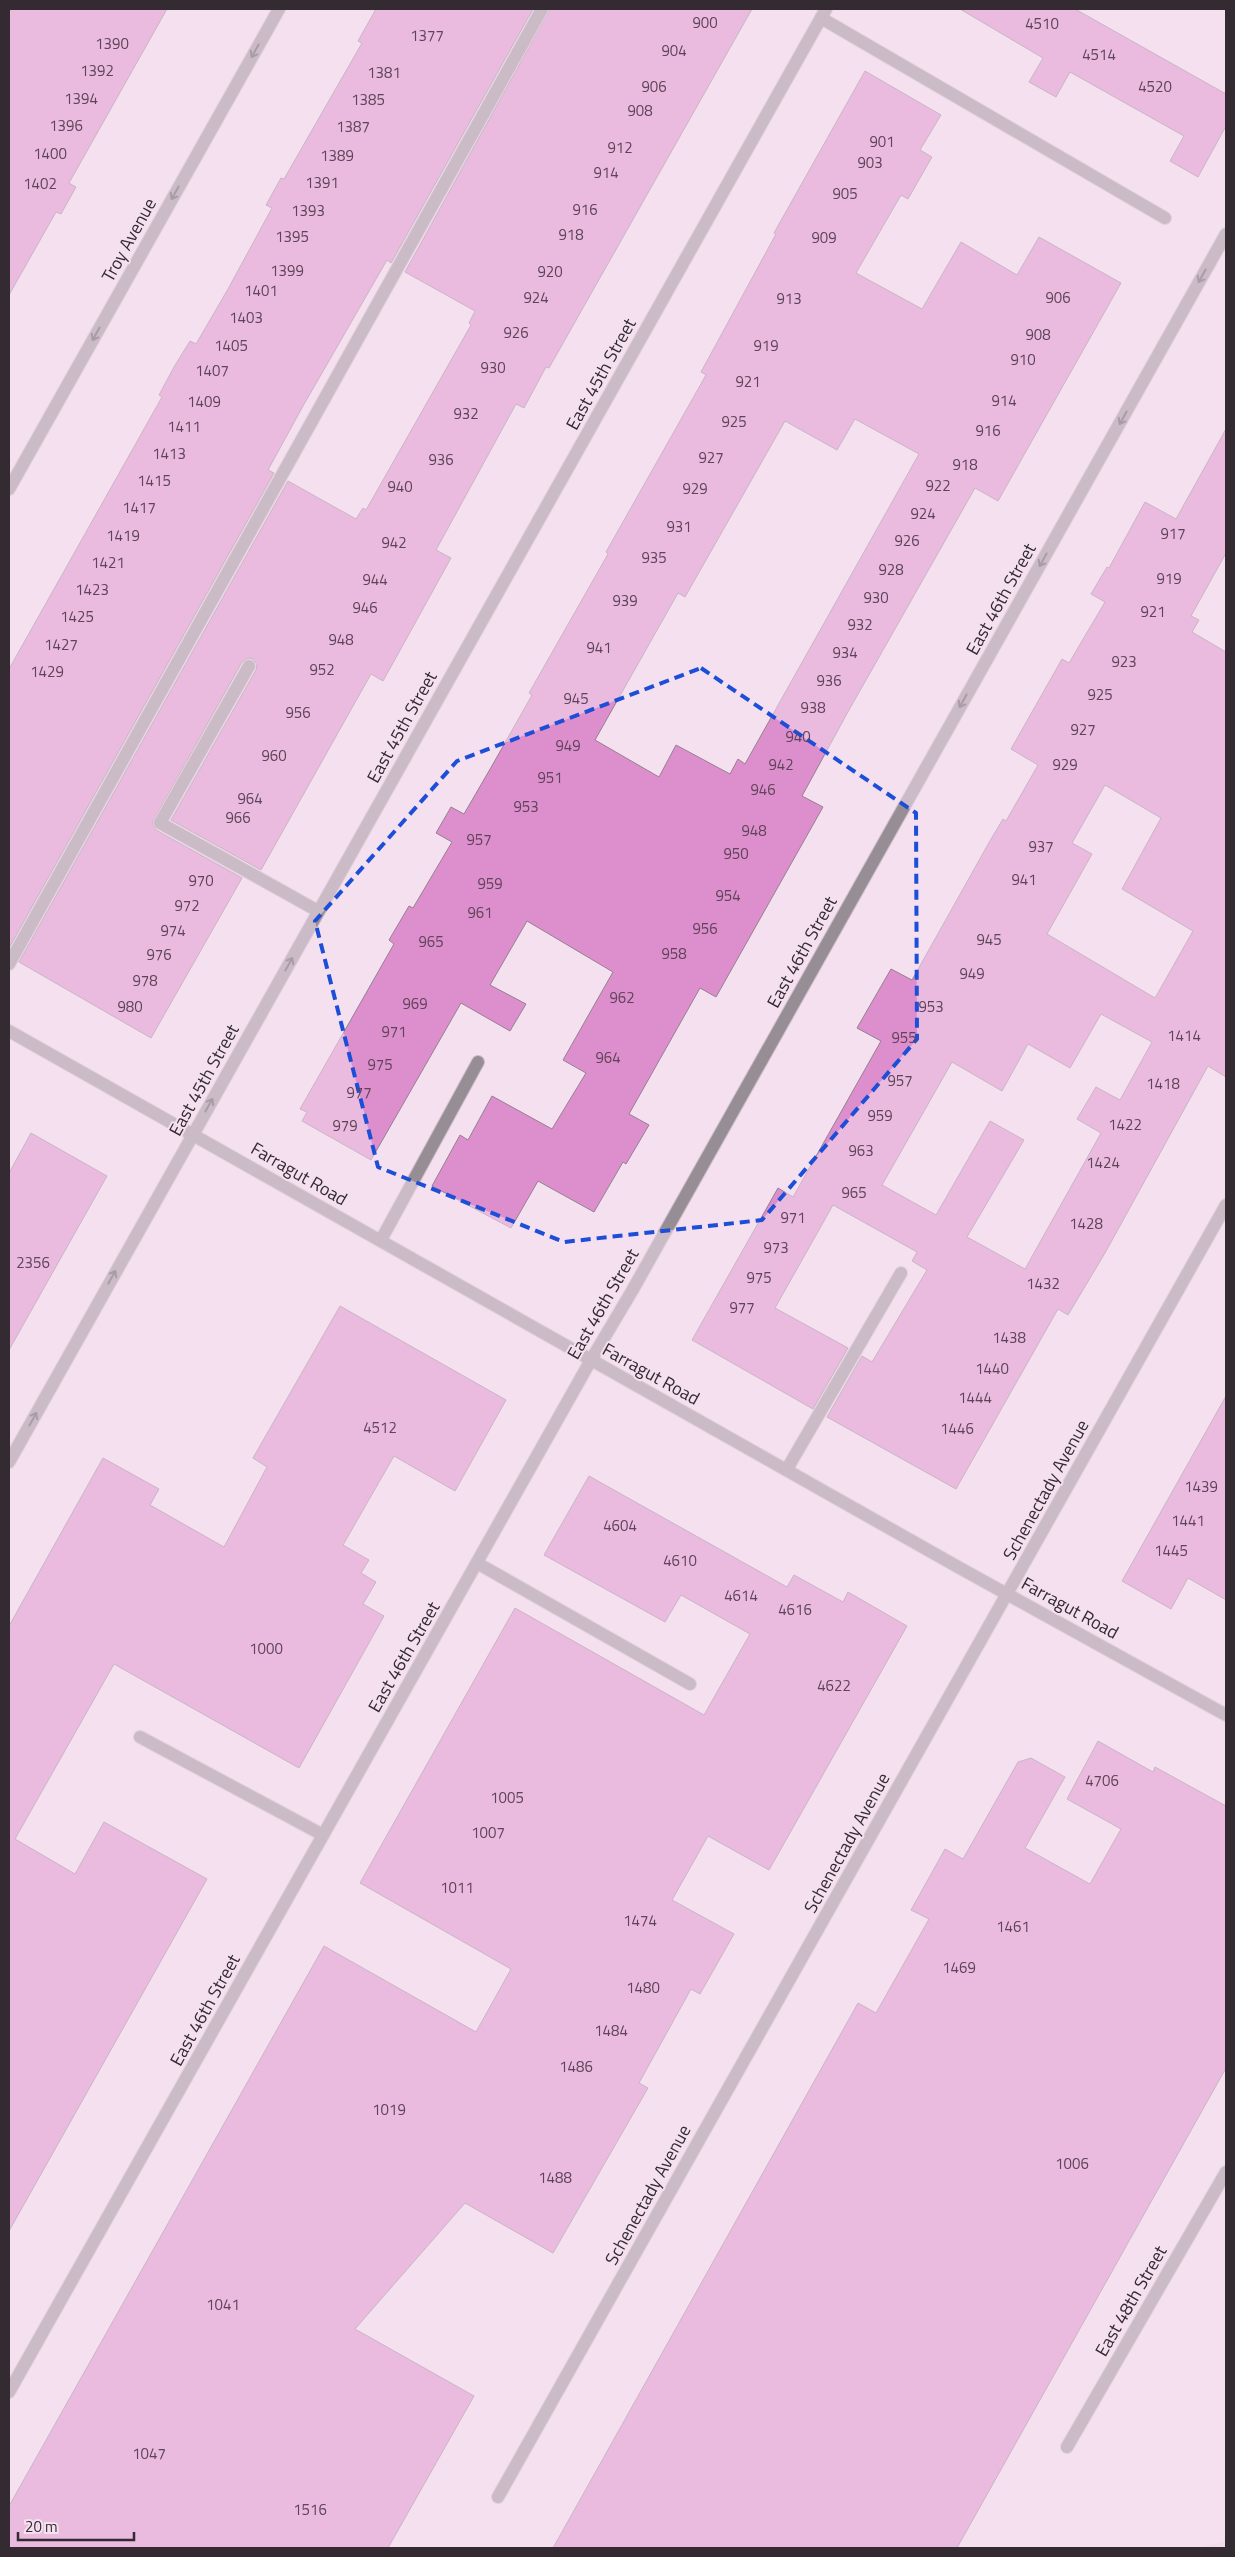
<svg xmlns="http://www.w3.org/2000/svg" width="1235" height="2557" viewBox="0 0 1235 2557" font-family="'Titillium Web',sans-serif">
<style>
.built{fill:#f0d5ea}
.building{fill:#dd8ecd;stroke:#94818f;fill-rule:evenodd}
.lines{fill:none;stroke-linecap:round;stroke-linejoin:round}
.minor-casing{stroke:#cdbcc9;stroke-width:14}
.minor{stroke:#978e95;stroke-width:12}
.oneway{stroke:#51494f}
.marked{fill:none;stroke:#1d4ed8;stroke-width:4;stroke-dasharray:10 6;stroke-linejoin:round}
.labels{text-anchor:middle;stroke-width:4;stroke-linejoin:round;paint-order:stroke}
.number-label{font-size:15px;fill:#5e4458}
.street-label{font-size:18px;fill:#332b31;stroke:#f4e0ef}
</style>
<rect width="100%" height="100%" fill="#f4e0ef"/>
<path class="built" d="M 1226,2541 L 1226,2548 L 1198,2548 Z"/>
<g class="building">
<path d="M 9,9 L 167,9 L 69,183 L 76,187 L 61,214 L 56,212 L 9,295 Z"/>
<path d="M 376,9 L 533,9 L 391,263 L 387,260 L 303,406 L 268,470 L 274,473 L 9,948 L 9,669 L 162,397 L 159,395 L 174,367 L 190,341 L 196,344 L 228,289 L 272,208 L 266,205 L 281,178 L 284,179 L 362,43 L 358,41 Z"/>
<path d="M 550,9 L 752,9 L 549,368 L 546,367 L 524,408 L 516,404 L 436,550 L 451,558 L 403,645 L 383,681 L 371,674 L 261,870 L 171,820 L 256,670 L 257,665 L 253,659 L 248,658 L 242,662 L 152,823 L 156,830 L 242,878 L 151,1038 L 19,962 L 288,481 L 356,519 L 363,508 L 366,510 L 471,325 L 469,323 L 475,311 L 405,272 Z"/>
<path d="M 960,9 L 1075,9 L 1226,94 L 1226,126 L 1198,177 L 1170,161 L 1184,136 L 1070,72 L 1056,97 L 1029,82 L 1043,58 Z"/>
<path d="M 865,71 L 941,115 L 920,150 L 932,157 L 908,199 L 901,195 L 856,273 L 922,309 L 961,242 L 1017,275 L 1039,237 L 1121,283 L 998,501 L 975,488 L 849,710 L 802,796 L 823,807 L 716,997 L 700,988 L 629,1114 L 649,1125 L 626,1164 L 623,1162 L 594,1212 L 538,1181 L 511,1228 L 432,1186 L 460,1135 L 468,1140 L 492,1096 L 552,1129 L 586,1073 L 563,1060 L 613,972 L 527,921 L 490,985 L 526,1004 L 510,1031 L 461,1003 L 371,1160 L 302,1121 L 307,1112 L 300,1109 L 394,944 L 389,940 L 409,906 L 413,908 L 452,842 L 436,833 L 451,807 L 464,814 L 493,764 L 532,695 L 529,693 L 608,554 L 606,552 L 706,375 L 701,372 L 776,234 L 774,233 ZM 855,419 L 919,454 L 745,764 L 738,759 L 730,774 L 676,745 L 659,777 L 595,740 L 678,593 L 685,597 L 785,421 L 837,450 Z"/>
<path d="M 1226,429 L 1226,553 L 1191,616 L 1199,620 L 1192,632 L 1226,652 L 1226,1077 L 1208,1066 L 1105,1253 L 1068,1315 L 1058,1309 L 956,1489 L 827,1417 L 862,1356 L 872,1362 L 927,1270 L 912,1261 L 917,1252 L 833,1205 L 775,1308 L 848,1348 L 813,1409 L 692,1340 L 778,1188 L 793,1197 L 881,1041 L 857,1028 L 891,969 L 912,980 L 991,839 L 1003,819 L 1006,821 L 1038,765 L 1011,749 L 1062,659 L 1069,663 L 1105,602 L 1091,594 L 1107,567 L 1109,568 L 1145,502 L 1176,519 ZM 1105,785 L 1161,818 L 1122,889 L 1193,931 L 1155,998 L 1047,934 L 1092,854 L 1072,843 ZM 1101,1014 L 1152,1042 L 1120,1100 L 1096,1087 L 1077,1119 L 1101,1133 L 1025,1269 L 967,1237 L 1024,1140 L 990,1121 L 936,1215 L 882,1185 L 952,1062 L 1002,1091 L 1028,1044 L 1070,1068 Z"/>
<path d="M 31,1133 L 107,1176 L 9,1350 L 9,1173 Z"/>
<path d="M 340,1306 L 506,1400 L 455,1491 L 394,1456 L 343,1545 L 369,1560 L 361,1573 L 376,1582 L 363,1604 L 384,1616 L 299,1768 L 114,1664 L 15,1839 L 75,1874 L 104,1822 L 207,1879 L 9,2231 L 9,1626 L 103,1458 L 159,1489 L 150,1505 L 224,1547 L 267,1467 L 253,1458 Z"/>
<path d="M 1226,1396 L 1226,1600 L 1188,1578 L 1171,1609 L 1122,1581 Z"/>
<path d="M 589,1476 L 787,1587 L 794,1575 L 843,1602 L 848,1592 L 907,1626 L 769,1870 L 708,1836 L 672,1900 L 734,1934 L 700,1994 L 691,1989 L 639,2083 L 648,2088 L 553,2253 L 465,2203 L 355,2329 L 474,2396 L 388,2548 L 9,2548 L 9,2506 L 324,1946 L 476,2032 L 511,1969 L 360,1883 L 515,1608 L 704,1715 L 750,1634 L 681,1595 L 665,1622 L 544,1555 Z"/>
<path d="M 1098,1741 L 1153,1772 L 1155,1767 L 1226,1806 L 1226,2068 L 957,2548 L 553,2548 L 858,2003 L 876,2013 L 929,1919 L 911,1910 L 945,1849 L 963,1859 L 1018,1762 L 1031,1758 L 1065,1777 L 1025,1848 L 1090,1884 L 1121,1829 L 1067,1799 Z"/>
</g>
<g class="lines">
<g class="minor-casing">
<g id="minor">
<path d="M 821,18 L 1165,218"/>
<path d="M 9,489 L 279,9"/>
<path d="M 249,666 L 160,823 L 318,911"/>
<path d="M 9,964 L 542,9"/>
<path d="M 9,1031 L 958,1567 L 1226,1715"/>
<path d="M 381,1240 L 478,1062"/>
<path d="M 9,1462 L 826,9"/>
<path d="M 787,1469 L 901,1273"/>
<path d="M 477,1563 L 690,1684"/>
<path d="M 140,1737 L 323,1835"/>
<path d="M 9,2392 L 591,1360 L 632,1291 L 1226,234"/>
<path d="M 1067,2447 L 1226,2172"/>
<path d="M 498,2497 L 1226,1205"/>
</g>
</g>
<use href="#minor" class="minor"/>
</g>
<defs><path id="oneway-shaft" d="M-6 0H5M1.5-3L5.5 0L1.5 3" fill="none" stroke-width="1.6" stroke-linecap="round" stroke-linejoin="round" transform="scale(1.25)"/></defs>
<g class="oneway">
<use href="#oneway-shaft" transform="translate(255 51) rotate(119)"/>
<use href="#oneway-shaft" transform="translate(175 193) rotate(119)"/>
<use href="#oneway-shaft" transform="translate(1202 276) rotate(119)"/>
<use href="#oneway-shaft" transform="translate(96 334) rotate(119)"/>
<use href="#oneway-shaft" transform="translate(1123 418) rotate(119)"/>
<use href="#oneway-shaft" transform="translate(1043 560) rotate(119)"/>
<use href="#oneway-shaft" transform="translate(963 701) rotate(119)"/>
<use href="#oneway-shaft" transform="translate(289 964) rotate(-61)"/>
<use href="#oneway-shaft" transform="translate(209 1105) rotate(-61)"/>
<use href="#oneway-shaft" transform="translate(112 1277) rotate(-61)"/>
<use href="#oneway-shaft" transform="translate(33 1419) rotate(-61)"/>
</g>
<path d="M0 0H1235V2557H0ZM 701,668 L 916,813 L 917,1039 L 762,1220 L 564,1242 L 378,1167 L 315,921 L 457,761 Z" fill="#f4e0ef" fill-opacity=".55" fill-rule="evenodd"/>
<path class="marked" d="M 701,668 L 916,813 L 917,1039 L 762,1220 L 564,1242 L 378,1167 L 315,921 L 457,761 Z"/>
<g class="labels">
<g class="number-label">
<text x="705" y="28">900</text>
<text x="1042" y="29">4510</text>
<text x="427" y="41">1377</text>
<text x="112" y="49">1390</text>
<text x="674" y="56">904</text>
<text x="1099" y="60">4514</text>
<text x="97" y="76">1392</text>
<text x="384" y="78">1381</text>
<text x="654" y="92">906</text>
<text x="1155" y="92">4520</text>
<text x="81" y="104">1394</text>
<text x="368" y="105">1385</text>
<text x="640" y="116">908</text>
<text x="66" y="131">1396</text>
<text x="353" y="132">1387</text>
<text x="882" y="147">901</text>
<text x="620" y="153">912</text>
<text x="50" y="159">1400</text>
<text x="337" y="161">1389</text>
<text x="870" y="168">903</text>
<text x="606" y="178">914</text>
<text x="322" y="188">1391</text>
<text x="40" y="189">1402</text>
<text x="845" y="199">905</text>
<text x="585" y="215">916</text>
<text x="308" y="216">1393</text>
<text x="571" y="240">918</text>
<text x="292" y="242">1395</text>
<text x="824" y="243">909</text>
<text x="287" y="276">1399</text>
<text x="550" y="277">920</text>
<text x="261" y="296">1401</text>
<text x="536" y="303">924</text>
<text x="1058" y="303">906</text>
<text x="789" y="304">913</text>
<text x="246" y="323">1403</text>
<text x="516" y="338">926</text>
<text x="1038" y="340">908</text>
<text x="231" y="351">1405</text>
<text x="766" y="351">919</text>
<text x="1023" y="365">910</text>
<text x="493" y="373">930</text>
<text x="212" y="376">1407</text>
<text x="748" y="387">921</text>
<text x="1004" y="406">914</text>
<text x="204" y="407">1409</text>
<text x="466" y="419">932</text>
<text x="734" y="427">925</text>
<text x="184" y="432">1411</text>
<text x="988" y="436">916</text>
<text x="169" y="459">1413</text>
<text x="711" y="463">927</text>
<text x="441" y="465">936</text>
<text x="965" y="470">918</text>
<text x="154" y="486">1415</text>
<text x="938" y="491">922</text>
<text x="400" y="492">940</text>
<text x="695" y="494">929</text>
<text x="139" y="513">1417</text>
<text x="923" y="519">924</text>
<text x="679" y="532">931</text>
<text x="1173" y="539">917</text>
<text x="123" y="541">1419</text>
<text x="907" y="546">926</text>
<text x="394" y="548">942</text>
<text x="654" y="563">935</text>
<text x="108" y="568">1421</text>
<text x="891" y="575">928</text>
<text x="1169" y="584">919</text>
<text x="375" y="585">944</text>
<text x="92" y="595">1423</text>
<text x="876" y="603">930</text>
<text x="625" y="606">939</text>
<text x="365" y="613">946</text>
<text x="1153" y="617">921</text>
<text x="77" y="622">1425</text>
<text x="860" y="630">932</text>
<text x="341" y="645">948</text>
<text x="61" y="650">1427</text>
<text x="599" y="653">941</text>
<text x="845" y="658">934</text>
<text x="1124" y="667">923</text>
<text x="322" y="675">952</text>
<text x="47" y="677">1429</text>
<text x="829" y="686">936</text>
<text x="1100" y="700">925</text>
<text x="576" y="704">945</text>
<text x="813" y="713">938</text>
<text x="298" y="718">956</text>
<text x="1083" y="735">927</text>
<text x="798" y="742">940</text>
<text x="568" y="751">949</text>
<text x="274" y="761">960</text>
<text x="781" y="770">942</text>
<text x="1065" y="770">929</text>
<text x="550" y="783">951</text>
<text x="763" y="795">946</text>
<text x="250" y="804">964</text>
<text x="526" y="812">953</text>
<text x="238" y="823">966</text>
<text x="754" y="836">948</text>
<text x="479" y="845">957</text>
<text x="1041" y="852">937</text>
<text x="736" y="859">950</text>
<text x="1024" y="885">941</text>
<text x="201" y="886">970</text>
<text x="490" y="889">959</text>
<text x="728" y="901">954</text>
<text x="187" y="911">972</text>
<text x="480" y="918">961</text>
<text x="705" y="934">956</text>
<text x="173" y="936">974</text>
<text x="989" y="945">945</text>
<text x="431" y="947">965</text>
<text x="674" y="959">958</text>
<text x="159" y="960">976</text>
<text x="972" y="979">949</text>
<text x="145" y="986">978</text>
<text x="622" y="1003">962</text>
<text x="415" y="1009">969</text>
<text x="130" y="1012">980</text>
<text x="931" y="1012">953</text>
<text x="394" y="1037">971</text>
<text x="1184" y="1041">1414</text>
<text x="904" y="1043">955</text>
<text x="608" y="1063">964</text>
<text x="380" y="1070">975</text>
<text x="900" y="1086">957</text>
<text x="1163" y="1089">1418</text>
<text x="359" y="1098">977</text>
<text x="880" y="1121">959</text>
<text x="1125" y="1130">1422</text>
<text x="345" y="1131">979</text>
<text x="861" y="1156">963</text>
<text x="1103" y="1168">1424</text>
<text x="854" y="1198">965</text>
<text x="793" y="1223">971</text>
<text x="1086" y="1229">1428</text>
<text x="776" y="1253">973</text>
<text x="33" y="1268">2356</text>
<text x="759" y="1283">975</text>
<text x="1043" y="1289">1432</text>
<text x="742" y="1313">977</text>
<text x="1009" y="1343">1438</text>
<text x="992" y="1374">1440</text>
<text x="975" y="1403">1444</text>
<text x="380" y="1433">4512</text>
<text x="957" y="1434">1446</text>
<text x="1201" y="1492">1439</text>
<text x="1188" y="1526">1441</text>
<text x="620" y="1531">4604</text>
<text x="1171" y="1556">1445</text>
<text x="680" y="1566">4610</text>
<text x="741" y="1601">4614</text>
<text x="795" y="1615">4616</text>
<text x="266" y="1654">1000</text>
<text x="834" y="1691">4622</text>
<text x="1102" y="1786">4706</text>
<text x="507" y="1803">1005</text>
<text x="488" y="1838">1007</text>
<text x="457" y="1893">1011</text>
<text x="640" y="1926">1474</text>
<text x="1013" y="1932">1461</text>
<text x="959" y="1973">1469</text>
<text x="643" y="1993">1480</text>
<text x="611" y="2036">1484</text>
<text x="576" y="2072">1486</text>
<text x="389" y="2115">1019</text>
<text x="1072" y="2169">1006</text>
<text x="555" y="2183">1488</text>
<text x="223" y="2310">1041</text>
<text x="149" y="2459">1047</text>
<text x="310" y="2515">1516</text>
</g>
<g class="street-label">
<text transform="translate(129 240) rotate(-61)" y="6">Troy Avenue</text>
<text transform="translate(601 374) rotate(-61)" y="6">East 45th Street</text>
<text transform="translate(1001 599) rotate(-61)" y="6">East 46th Street</text>
<text transform="translate(402 727) rotate(-61)" y="6">East 45th Street</text>
<text transform="translate(802 952) rotate(-61)" y="6">East 46th Street</text>
<text transform="translate(204 1080) rotate(-61)" y="6">East 45th Street</text>
<text transform="translate(299 1174) rotate(30)" y="6">Farragut Road</text>
<text transform="translate(603 1304) rotate(-60)" y="6">East 46th Street</text>
<text transform="translate(651 1374) rotate(29)" y="6">Farragut Road</text>
<text transform="translate(1046 1490) rotate(-61)" y="6">Schenectady Avenue</text>
<text transform="translate(1070 1608) rotate(29)" y="6">Farragut Road</text>
<text transform="translate(404 1657) rotate(-60)" y="6">East 46th Street</text>
<text transform="translate(847 1843) rotate(-61)" y="6">Schenectady Avenue</text>
<text transform="translate(205 2010) rotate(-61)" y="6">East 46th Street</text>
<text transform="translate(648 2195) rotate(-61)" y="6">Schenectady Avenue</text>
<text transform="translate(1131 2301) rotate(-60)" y="6">East 48th Street</text>
</g>
</g>
<rect width="1235" height="2557" fill="none" stroke="#332b31" stroke-width="20"/>
<path d="M18 2532v8h116v-8" fill="none" stroke="#332b31" stroke-width="2.5"/>
<text x="25" y="2532" font-size="15" fill="#332b31" stroke="#f4e0ef" stroke-width="4" paint-order="stroke">20 m</text>
</svg>
